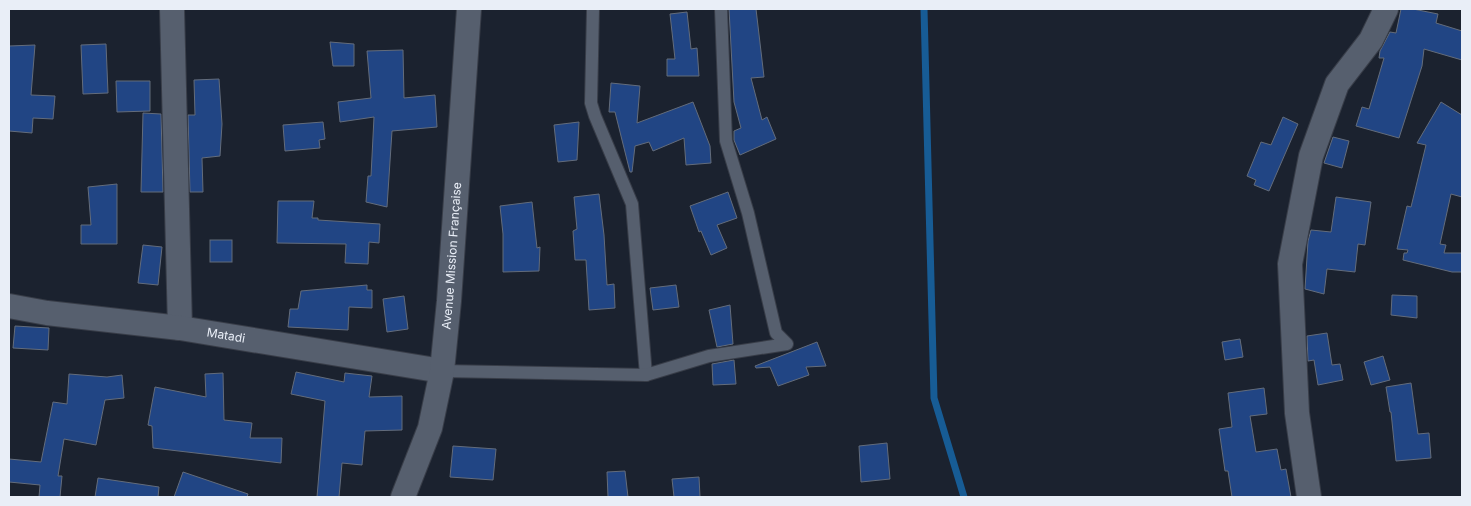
<svg xmlns="http://www.w3.org/2000/svg" width="1471" height="506" viewBox="0 0 1471 506" font-family="Inter,sans-serif">
<style>
.lines{fill:none;stroke-linecap:round;stroke-linejoin:round}
.stream{stroke:#175c95;stroke-width:7}
.building{fill:#214584;stroke:#636c7b}
.lane-casing{stroke:#383d48;stroke-width:14}
.street-casing{stroke:#383d48;stroke-width:26}
.lane{stroke:#565f6e;stroke-width:12}
.street{stroke:#565f6e;stroke-width:24}
.labels{text-anchor:middle;stroke-width:4;stroke-linejoin:round;paint-order:stroke}
.street-label{font-size:12px;fill:#e9eef7;stroke:#080c11}
</style>
<rect width="100%" height="100%" fill="#1b222f"/>
<g class="lines">
<path class="stream" d="M 924,9 L 934,398 L 964,497"/>
</g>
<g class="building">
<path d="M 729,9 L 756,9 L 764,77 L 751,78 L 762,120 L 767,117 L 776,139 L 740,155 L 734,140 L 734,131 L 741,128 L 734,102 Z"/>
<path d="M 1401,9 L 1413,9 L 1438,14 L 1436,23 L 1462,31 L 1462,60 L 1424,49 L 1422,66 L 1399,138 L 1356,126 L 1362,107 L 1369,109 L 1384,58 L 1379,58 L 1380,51 L 1390,32 L 1396,33 Z"/>
<path d="M 687,12 L 691,49 L 697,48 L 699,76 L 667,76 L 667,59 L 675,59 L 670,14 Z"/>
<path d="M 330,42 L 354,44 L 354,66 L 333,66 Z"/>
<path d="M 106,44 L 108,93 L 83,94 L 81,45 Z"/>
<path d="M 35,45 L 31,95 L 55,96 L 53,119 L 33,118 L 32,133 L 9,131 L 9,46 Z"/>
<path d="M 403,50 L 404,98 L 435,95 L 437,127 L 392,131 L 387,207 L 366,202 L 368,176 L 371,176 L 374,117 L 340,122 L 338,102 L 371,98 L 367,51 Z"/>
<path d="M 219,79 L 222,124 L 220,156 L 202,158 L 203,192 L 190,192 L 188,115 L 195,115 L 194,80 Z"/>
<path d="M 116,81 L 150,81 L 150,111 L 117,112 Z"/>
<path d="M 611,83 L 640,86 L 637,123 L 693,102 L 710,146 L 711,163 L 686,165 L 684,138 L 653,151 L 649,142 L 635,146 L 632,172 L 630,172 L 615,112 L 609,112 Z"/>
<path d="M 1441,102 L 1462,115 L 1462,197 L 1451,194 L 1440,244 L 1446,245 L 1444,253 L 1462,253 L 1462,272 L 1452,272 L 1403,260 L 1404,253 L 1407,253 L 1408,250 L 1397,249 L 1407,206 L 1411,207 L 1426,145 L 1417,143 Z"/>
<path d="M 143,113 L 161,114 L 163,192 L 141,192 Z"/>
<path d="M 1283,117 L 1298,124 L 1269,191 L 1254,185 L 1256,180 L 1247,176 L 1261,142 L 1271,145 Z"/>
<path d="M 323,122 L 325,139 L 319,140 L 320,148 L 285,151 L 283,125 Z"/>
<path d="M 579,122 L 577,160 L 558,162 L 554,125 Z"/>
<path d="M 1333,137 L 1349,141 L 1342,168 L 1324,163 Z"/>
<path d="M 117,184 L 117,244 L 81,244 L 81,225 L 91,225 L 88,187 Z"/>
<path d="M 728,192 L 737,218 L 717,225 L 727,248 L 711,255 L 701,231 L 699,232 L 690,206 Z"/>
<path d="M 599,194 L 604,235 L 607,285 L 614,284 L 615,308 L 589,310 L 586,260 L 575,260 L 573,231 L 577,229 L 574,197 Z"/>
<path d="M 1336,197 L 1371,202 L 1365,245 L 1358,244 L 1355,272 L 1327,269 L 1324,294 L 1305,289 L 1308,241 L 1311,230 L 1331,232 Z"/>
<path d="M 278,201 L 314,201 L 312,218 L 318,218 L 318,220 L 380,224 L 379,243 L 369,242 L 368,264 L 345,263 L 346,244 L 277,243 Z"/>
<path d="M 532,202 L 537,248 L 540,247 L 539,271 L 503,272 L 503,234 L 500,206 Z"/>
<rect x="210" y="240" width="22" height="22"/>
<path d="M 143,245 L 162,247 L 158,285 L 138,283 Z"/>
<path d="M 367,285 L 367,290 L 372,290 L 372,308 L 349,307 L 348,330 L 288,327 L 290,309 L 298,309 L 301,291 Z"/>
<path d="M 676,285 L 679,307 L 653,310 L 650,288 Z"/>
<path d="M 1392,295 L 1417,296 L 1417,318 L 1391,315 Z"/>
<path d="M 404,296 L 408,329 L 387,332 L 383,299 Z"/>
<path d="M 730,305 L 733,344 L 717,347 L 709,310 Z"/>
<path d="M 15,326 L 49,328 L 48,350 L 13,348 Z"/>
<path d="M 1327,333 L 1332,365 L 1340,364 L 1343,380 L 1318,385 L 1314,360 L 1308,361 L 1307,336 Z"/>
<path d="M 1240,339 L 1243,357 L 1225,360 L 1222,342 Z"/>
<path d="M 817,342 L 826,366 L 806,367 L 809,375 L 778,386 L 770,367 L 756,368 L 755,366 Z"/>
<path d="M 1383,356 L 1390,380 L 1371,385 L 1364,362 Z"/>
<path d="M 734,360 L 736,384 L 713,385 L 712,364 Z"/>
<path d="M 296,372 L 344,382 L 345,373 L 372,376 L 369,397 L 402,396 L 402,430 L 365,431 L 362,465 L 342,463 L 339,497 L 317,497 L 325,401 L 291,394 Z"/>
<path d="M 223,373 L 224,420 L 252,423 L 250,438 L 282,438 L 281,463 L 153,448 L 152,426 L 148,425 L 155,387 L 206,397 L 205,374 Z"/>
<path d="M 69,374 L 107,377 L 122,375 L 124,398 L 105,400 L 96,445 L 64,439 L 58,476 L 62,476 L 60,497 L 39,497 L 40,485 L 9,482 L 9,459 L 41,462 L 53,402 L 67,404 Z"/>
<path d="M 1411,383 L 1418,434 L 1429,433 L 1431,458 L 1396,461 L 1391,412 L 1390,412 L 1386,387 Z"/>
<path d="M 1264,388 L 1267,414 L 1250,416 L 1256,452 L 1277,449 L 1281,470 L 1286,469 L 1291,497 L 1232,497 L 1228,471 L 1225,471 L 1219,429 L 1232,427 L 1228,393 Z"/>
<path d="M 887,443 L 890,479 L 861,482 L 859,446 Z"/>
<path d="M 453,446 L 496,449 L 493,480 L 450,477 Z"/>
<path d="M 625,471 L 628,497 L 608,497 L 607,472 Z"/>
<path d="M 183,472 L 248,494 L 247,497 L 174,497 Z"/>
<path d="M 699,477 L 700,497 L 674,497 L 672,479 Z"/>
<path d="M 98,478 L 159,487 L 158,497 L 95,497 Z"/>
</g>
<g class="lines">
<g class="lane-casing">
<g id="lane">
<path d="M 593,9 L 591,103 L 595,116 L 632,204 L 646,375"/>
<path d="M 442,371 L 646,375 L 709,356 L 787,344 L 776,333 L 748,213 L 726,141 L 721,9"/>
</g>
</g>
<g class="street-casing">
<g id="street">
<path d="M 172,9 L 180,328"/>
<path id="s1" d="M 9,306 L 47,313 L 180,328 L 442,371"/>
<path id="s2" d="M 403,497 L 430,428 L 442,371 L 449,301 L 469,9"/>
<path d="M 1309,497 L 1297,413 L 1290,264 L 1311,156 L 1337,84 L 1371,40 L 1386,9"/>
</g>
</g>
<use href="#lane" class="lane"/>
<use href="#street" class="street"/>
</g>
<g class="labels">
<g class="street-label">
<text dy="4" stroke="none"><textPath href="#s2" startOffset="248">Avenue Mission Française</textPath></text>
<text dy="4" stroke="none"><textPath href="#s1" startOffset="219">Matadi</textPath></text>
</g>
</g>
<rect width="1471" height="506" fill="none" stroke="#e9eef7" stroke-width="20"/>
</svg>
